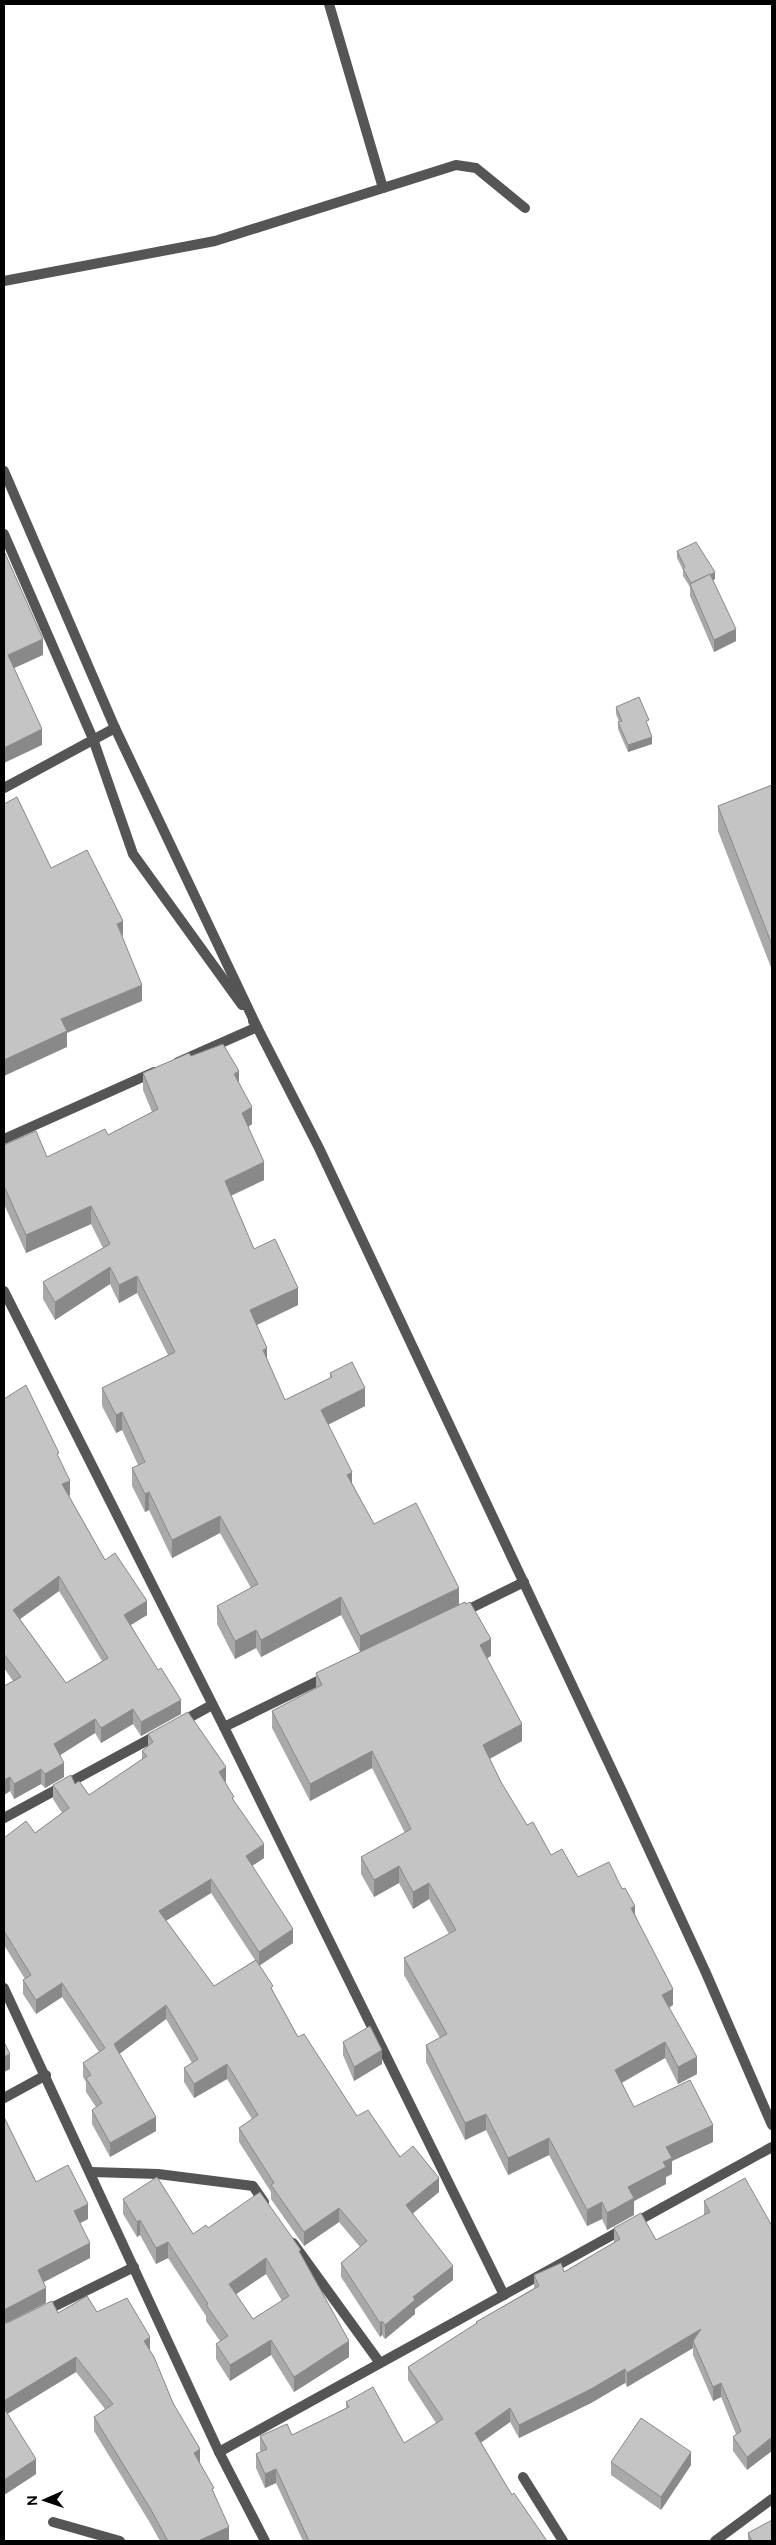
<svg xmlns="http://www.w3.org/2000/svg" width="776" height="2545" viewBox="0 0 776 2545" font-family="'DM Sans',sans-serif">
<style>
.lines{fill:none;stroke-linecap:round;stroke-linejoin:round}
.lane{stroke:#555;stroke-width:10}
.street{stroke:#555;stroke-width:10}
.wall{fill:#a9a9a9;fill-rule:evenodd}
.shaded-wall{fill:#898989}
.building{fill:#c4c4c4;stroke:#898989;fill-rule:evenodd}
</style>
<rect width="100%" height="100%" fill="#fff"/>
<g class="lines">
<g class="lane">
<path d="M 523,2477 L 563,2541"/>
<path d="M 53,2522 L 120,2541"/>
</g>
<g class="street">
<path d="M 329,4 L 383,188"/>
<path d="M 4,281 L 215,241 L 456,165 L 476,168 L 525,208"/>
<path d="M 4,471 L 115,728 L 257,1027 L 319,1148 L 620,1787 L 706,1973 L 772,2125"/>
<path d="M 4,534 L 93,739 L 133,854 L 242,1005"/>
<path d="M 4,788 L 115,728"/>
<path d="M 178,1062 L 257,1027 L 253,1021"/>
<path d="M 4,1139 L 154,1072"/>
<path d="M 4,1291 L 224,1727 L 504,2295"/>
<path d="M 461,1613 L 524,1582"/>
<path d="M 181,1722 L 212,1705"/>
<path d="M 224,1727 L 328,1676"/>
<path d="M 4,1818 L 159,1734"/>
<path d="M 4,1988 L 219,2452 L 265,2541"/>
<path d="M 4,2098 L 46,2075"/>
<path d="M 91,2172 L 158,2174 L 253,2186 L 264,2202"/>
<path d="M 293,2243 L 380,2363"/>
<path d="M 43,2312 L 134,2267"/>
<path d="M 219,2452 L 772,2147"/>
<path d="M 715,2541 L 772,2499"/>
</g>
</g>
<g class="wall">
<path d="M 677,551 L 715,579 L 713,580 L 736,641 L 714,652 L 690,596 L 690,587 L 683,576 L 683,570 L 677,558 Z"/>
<path d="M 616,707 L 649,727 L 652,744 L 628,752 L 618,729 L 618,722 L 619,722 L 616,714 Z"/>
<path d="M 772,785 L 772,970 L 718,831 L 718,806 Z"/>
<path d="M 191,1056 L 239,1082 L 252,1124 L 248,1127 L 264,1180 L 231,1196 L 254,1249 L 298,1305 L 257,1325 L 267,1361 L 285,1400 L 330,1378 L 330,1373 L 365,1406 L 328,1425 L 352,1483 L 374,1524 L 459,1605 L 491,1656 L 487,1658 L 522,1741 L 490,1759 L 501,1782 L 527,1825 L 551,1855 L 578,1877 L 635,1914 L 673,2005 L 669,2008 L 697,2074 L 678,2084 L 665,2058 L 622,2083 L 634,2107 L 713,2142 L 672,2161 L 672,2174 L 666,2177 L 666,2184 L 634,2201 L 634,2215 L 607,2230 L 602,2219 L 587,2226 L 549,2155 L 508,2175 L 486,2130 L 465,2140 L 426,2062 L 426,2045 L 440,2038 L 404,1975 L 404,1958 L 449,1934 L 429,1899 L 413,1909 L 399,1883 L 374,1897 L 361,1874 L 361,1857 L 405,1833 L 372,1768 L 310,1801 L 272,1728 L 272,1711 L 316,1688 L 316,1673 L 360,1652 L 341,1615 L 261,1657 L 256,1648 L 235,1659 L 217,1624 L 217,1606 L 251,1588 L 220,1533 L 172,1558 L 149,1510 L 145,1512 L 132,1486 L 132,1468 L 138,1465 L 122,1430 L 116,1433 L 102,1406 L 102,1388 L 168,1355 L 137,1293 L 119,1303 L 110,1284 L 55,1320 L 43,1299 L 43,1282 L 103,1248 L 91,1224 L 26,1253 L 4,1204 L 4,1145 L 47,1157 L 108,1135 L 152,1112 L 143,1090 L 143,1073 Z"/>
<path d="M 4,1399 L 59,1459 L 70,1495 L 69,1496 L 105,1560 L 147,1615 L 131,1625 L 181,1714 L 141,1736 L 133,1724 L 101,1743 L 95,1733 L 60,1755 L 64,1777 L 45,1788 L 41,1784 L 14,1799 L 10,1791 L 4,1795 L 4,1686 L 13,1681 L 4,1668 ZM 59,1591 L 102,1661 L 66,1683 L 20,1619 Z"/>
<path d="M 148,1734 L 226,1781 L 225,1782 L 234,1801 L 264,1858 L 252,1866 L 293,1943 L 259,1965 L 298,2037 L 357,2116 L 439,2192 L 413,2213 L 453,2280 L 415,2309 L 415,2314 L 385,2339 L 382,2335 L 380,2337 L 341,2277 L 341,2263 L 360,2247 L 339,2222 L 304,2246 L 271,2199 L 271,2192 L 239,2142 L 239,2128 L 252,2119 L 227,2079 L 194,2098 L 184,2082 L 184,2068 L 192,2063 L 166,2019 L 119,2054 L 156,2131 L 110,2157 L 92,2124 L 92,2110 L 96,2107 L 86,2092 L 86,2082 L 83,2077 L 83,2063 L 99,2052 L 62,1997 L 36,2014 L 23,1994 L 23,1980 L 25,1979 L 4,1945 L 4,1838 L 35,1833 L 62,1813 L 53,1799 L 53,1785 L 75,1784 L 89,1795 L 142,1759 L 142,1751 L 148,1746 ZM 211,1893 L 255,1960 L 214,1986 L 166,1921 Z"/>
<path d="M 343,2042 L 382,2064 L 354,2081 L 343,2055 Z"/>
<path d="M 4,2117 L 36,2182 L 88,2219 L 80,2223 L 90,2258 L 44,2282 L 46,2303 L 6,2323 L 58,2313 L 97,2312 L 150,2351 L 200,2463 L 214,2493 L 229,2541 L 160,2541 L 150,2523 L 94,2431 L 94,2417 L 105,2409 L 76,2372 L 7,2414 L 36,2474 L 4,2495 Z"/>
<path d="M 123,2199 L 193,2234 L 208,2228 L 301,2254 L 349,2357 L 294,2392 L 271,2355 L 230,2381 L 216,2359 L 216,2344 L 220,2341 L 206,2321 L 206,2316 L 168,2258 L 156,2264 L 140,2235 L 137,2237 L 123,2214 ZM 266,2274 L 282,2301 L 253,2319 L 236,2294 Z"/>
<path d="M 704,2201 L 772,2226 L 747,2470 L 733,2451 L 733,2437 L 736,2434 L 721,2397 L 713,2401 L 693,2355 L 693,2348 L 627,2387 L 625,2383 L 591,2403 L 519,2438 L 510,2422 L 481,2442 L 512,2495 L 547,2541 L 303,2541 L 276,2483 L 265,2488 L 256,2468 L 256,2454 L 261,2452 L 260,2450 L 260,2436 L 292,2435 L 346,2408 L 346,2402 L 404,2443 L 436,2423 L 408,2380 L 408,2367 L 476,2324 L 476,2322 L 534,2288 L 534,2275 L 564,2272 L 614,2243 L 614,2228 L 656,2240 L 704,2216 Z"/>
<path d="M 611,2462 L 691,2465 L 661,2510 L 611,2475 Z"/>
<path d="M 748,2533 L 772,2541 L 748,2541 Z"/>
</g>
<g class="shaded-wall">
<path d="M 715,572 L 715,579 L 693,593 L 693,586 Z"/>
<path d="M 736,629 L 736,641 L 714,652 L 714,640 Z"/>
<path d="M 43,639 L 43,655 L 8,671 L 8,655 Z"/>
<path d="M 42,729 L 42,745 L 4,763 L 4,748 Z"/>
<path d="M 652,737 L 652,744 L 628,752 L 628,745 Z"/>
<path d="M 123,921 L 123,937 L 117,924 Z"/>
<path d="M 142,985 L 142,1001 L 67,1033 L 67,1047 L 4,1076 L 4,1060 L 61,1019 Z"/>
<path d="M 239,1071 L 239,1089 L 234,1074 Z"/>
<path d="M 252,1107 L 252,1124 L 242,1131 L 242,1113 Z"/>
<path d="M 264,1162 L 264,1180 L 225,1198 L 225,1181 Z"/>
<path d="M 91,1206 L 91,1224 L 26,1253 L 26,1235 Z"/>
<path d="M 110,1267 L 110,1284 L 55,1320 L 55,1302 Z"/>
<path d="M 137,1276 L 137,1293 L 119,1303 L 119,1285 Z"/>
<path d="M 298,1288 L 298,1305 L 250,1328 L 250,1310 Z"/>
<path d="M 267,1348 L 267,1366 L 263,1350 Z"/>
<path d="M 365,1388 L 365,1406 L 321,1428 L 321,1410 Z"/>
<path d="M 122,1412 L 122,1430 L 116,1433 L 116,1415 Z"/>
<path d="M 352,1472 L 352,1490 L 347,1475 Z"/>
<path d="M 70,1481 L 70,1495 L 62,1499 L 62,1484 Z"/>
<path d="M 149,1492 L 149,1510 L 145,1512 L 145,1494 Z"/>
<path d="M 220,1516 L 220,1533 L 172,1558 L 172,1540 Z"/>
<path d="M 59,1576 L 59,1591 L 13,1624 L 13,1610 Z"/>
<path d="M 459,1588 L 459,1606 L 360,1654 L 360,1636 Z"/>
<path d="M 341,1597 L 341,1615 L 261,1657 L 261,1640 Z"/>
<path d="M 147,1601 L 147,1615 L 124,1629 L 124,1615 Z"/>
<path d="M 256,1630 L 256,1648 L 235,1659 L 235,1641 Z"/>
<path d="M 491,1639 L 491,1656 L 480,1662 L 480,1645 Z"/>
<path d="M 181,1700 L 181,1714 L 141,1736 L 141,1722 Z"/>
<path d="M 133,1709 L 133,1724 L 101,1743 L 101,1728 Z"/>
<path d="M 95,1719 L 95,1733 L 54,1759 L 54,1744 Z"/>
<path d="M 522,1724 L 522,1741 L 483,1762 L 483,1745 Z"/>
<path d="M 372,1751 L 372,1768 L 310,1801 L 310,1784 Z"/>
<path d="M 64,1763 L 64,1777 L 45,1788 L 45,1774 Z"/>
<path d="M 226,1767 L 226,1781 L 219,1786 L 219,1772 Z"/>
<path d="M 41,1769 L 41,1784 L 14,1799 L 14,1784 Z"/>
<path d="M 10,1777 L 10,1791 L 4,1795 L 4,1780 Z"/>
<path d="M 264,1844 L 264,1858 L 246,1870 L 246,1856 Z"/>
<path d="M 399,1866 L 399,1883 L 374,1897 L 374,1880 Z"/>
<path d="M 211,1879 L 211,1893 L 159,1925 L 159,1911 Z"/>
<path d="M 429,1883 L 429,1899 L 413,1909 L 413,1892 Z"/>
<path d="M 635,1906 L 635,1922 L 631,1908 Z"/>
<path d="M 293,1929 L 293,1943 L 259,1966 L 259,1952 Z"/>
<path d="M 62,1983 L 62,1997 L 36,2014 L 36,2000 Z"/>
<path d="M 673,1989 L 673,2005 L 662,2011 L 662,1995 Z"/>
<path d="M 166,2005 L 166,2019 L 114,2058 L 114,2044 Z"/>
<path d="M 665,2042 L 665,2058 L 615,2086 L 615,2070 Z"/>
<path d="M 382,2050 L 382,2064 L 354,2081 L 354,2067 Z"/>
<path d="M 10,2054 L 10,2069 L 4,2072 L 4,2057 Z"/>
<path d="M 697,2057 L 697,2074 L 678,2084 L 678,2067 Z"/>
<path d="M 227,2064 L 227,2079 L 194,2098 L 194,2084 Z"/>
<path d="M 486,2114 L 486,2130 L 465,2140 L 465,2123 Z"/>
<path d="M 156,2117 L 156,2131 L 110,2157 L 110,2143 Z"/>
<path d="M 713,2125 L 713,2142 L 672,2161 L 672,2174 L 666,2177 L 666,2184 L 634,2201 L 634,2215 L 607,2230 L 607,2213 L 628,2187 L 663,2162 L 666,2147 Z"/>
<path d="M 549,2138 L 549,2155 L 508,2175 L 508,2158 Z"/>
<path d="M 439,2178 L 439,2192 L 406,2219 L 406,2205 Z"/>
<path d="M 602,2202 L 602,2219 L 587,2226 L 587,2210 Z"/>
<path d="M 88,2204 L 88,2219 L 74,2226 L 74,2211 Z"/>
<path d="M 339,2208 L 339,2222 L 304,2246 L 304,2232 Z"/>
<path d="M 140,2220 L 140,2235 L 137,2237 L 137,2222 Z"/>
<path d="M 168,2242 L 168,2258 L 156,2264 L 156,2248 Z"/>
<path d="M 90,2243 L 90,2258 L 38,2285 L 38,2270 Z"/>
<path d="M 266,2258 L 266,2274 L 229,2299 L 229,2284 Z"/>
<path d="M 453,2266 L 453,2280 L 415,2309 L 415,2314 L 385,2339 L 385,2325 L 413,2297 Z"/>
<path d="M 46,2288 L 46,2303 L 4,2324 L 4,2310 Z"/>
<path d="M 382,2321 L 382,2335 L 380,2337 L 380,2323 Z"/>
<path d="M 701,2329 L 693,2341 L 693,2348 L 627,2387 L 627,2373 Z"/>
<path d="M 150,2337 L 150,2351 L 144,2341 Z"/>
<path d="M 271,2340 L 271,2355 L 230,2381 L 230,2365 Z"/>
<path d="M 349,2341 L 349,2357 L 294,2392 L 294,2377 Z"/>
<path d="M 76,2357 L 76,2372 L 4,2416 L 4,2401 Z"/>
<path d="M 625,2369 L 625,2383 L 591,2403 L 519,2438 L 519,2425 Z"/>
<path d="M 721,2383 L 721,2397 L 713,2401 L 713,2387 Z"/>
<path d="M 510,2408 L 510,2422 L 475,2447 L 475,2433 Z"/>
<path d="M 772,2437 L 772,2451 L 747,2470 L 747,2457 Z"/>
<path d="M 200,2449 L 200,2464 L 194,2453 Z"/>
<path d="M 691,2452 L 691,2465 L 661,2510 L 661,2497 Z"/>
<path d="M 36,2459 L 36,2474 L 4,2495 L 4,2480 Z"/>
<path d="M 276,2469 L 276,2483 L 265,2488 L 265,2474 Z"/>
<path d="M 229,2527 L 229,2541 L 198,2541 Z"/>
</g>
<g class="building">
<path d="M 696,542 L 715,572 L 710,575 L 710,574 L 691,583 L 683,569 L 685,567 L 677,551 Z"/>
<path d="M 4,551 L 43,639 L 8,655 L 42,729 L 4,748 Z"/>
<path d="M 710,574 L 736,629 L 714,640 L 690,584 Z"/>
<path d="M 639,697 L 649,720 L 646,721 L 652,737 L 628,745 L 618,722 L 622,721 L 616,707 Z"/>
<path d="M 772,785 L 772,945 L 718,806 Z"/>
<path d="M 17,797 L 51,868 L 87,850 L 123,921 L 117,924 L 142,985 L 61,1019 L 67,1031 L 4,1060 L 4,804 Z"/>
<path d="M 223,1044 L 239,1071 L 234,1074 L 252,1107 L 242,1113 L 264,1162 L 225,1181 L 254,1249 L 275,1239 L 298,1288 L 250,1310 L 267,1348 L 263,1350 L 285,1400 L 332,1377 L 330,1373 L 352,1362 L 365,1388 L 321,1410 L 352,1472 L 347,1475 L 374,1524 L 416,1503 L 459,1588 L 360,1636 L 341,1597 L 261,1640 L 256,1630 L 235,1641 L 217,1606 L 258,1584 L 220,1516 L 172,1540 L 149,1492 L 145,1494 L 132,1468 L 145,1462 L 122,1412 L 116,1415 L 102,1388 L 175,1352 L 137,1276 L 119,1285 L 110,1267 L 55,1302 L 43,1282 L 110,1244 L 91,1206 L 26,1235 L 4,1186 L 4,1145 L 36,1131 L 47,1157 L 105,1129 L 108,1135 L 158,1109 L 143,1073 L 189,1053 L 191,1056 Z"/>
<path d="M 26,1385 L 59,1453 L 57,1454 L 70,1481 L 62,1484 L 105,1560 L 115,1553 L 147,1601 L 124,1615 L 158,1670 L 161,1668 L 181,1700 L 141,1722 L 133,1709 L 101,1728 L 95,1719 L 54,1744 L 64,1763 L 45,1774 L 41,1769 L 14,1784 L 10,1777 L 4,1780 L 4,1686 L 21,1677 L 4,1654 L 4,1399 ZM 59,1576 L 108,1658 L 66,1683 L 13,1610 Z"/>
<path d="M 465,1602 L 466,1604 L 470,1602 L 491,1639 L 480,1645 L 522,1724 L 483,1745 L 501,1782 L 527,1825 L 533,1822 L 551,1855 L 562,1849 L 578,1877 L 609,1862 L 622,1889 L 625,1888 L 635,1906 L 631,1908 L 673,1989 L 662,1995 L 697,2057 L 678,2067 L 665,2042 L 615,2070 L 634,2107 L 690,2080 L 713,2125 L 666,2147 L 672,2158 L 663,2162 L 666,2167 L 628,2187 L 634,2198 L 607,2213 L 602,2202 L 587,2210 L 549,2138 L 508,2158 L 486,2114 L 465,2123 L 426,2045 L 447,2034 L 404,1958 L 456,1930 L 429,1883 L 413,1892 L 399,1866 L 374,1880 L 361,1857 L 411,1829 L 372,1751 L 310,1784 L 272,1711 L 322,1685 L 316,1673 Z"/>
<path d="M 188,1712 L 226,1767 L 219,1772 L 234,1797 L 232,1798 L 264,1844 L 246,1856 L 293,1929 L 259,1952 L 211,1879 L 159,1911 L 214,1986 L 256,1960 L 273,1986 L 271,1988 L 298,2037 L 304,2034 L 357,2116 L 368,2110 L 400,2157 L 413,2146 L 439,2178 L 406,2205 L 453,2266 L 413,2297 L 415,2300 L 385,2325 L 382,2321 L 380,2323 L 341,2263 L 367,2241 L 339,2208 L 304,2232 L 271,2185 L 274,2183 L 239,2128 L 258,2115 L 227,2064 L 194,2084 L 184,2068 L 198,2059 L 166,2005 L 114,2044 L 156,2117 L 110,2143 L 92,2110 L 102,2103 L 86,2078 L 91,2075 L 83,2063 L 105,2048 L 62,1983 L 36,2000 L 23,1980 L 31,1975 L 4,1931 L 4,1838 L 26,1821 L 35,1833 L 69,1808 L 53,1785 L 71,1775 L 75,1784 L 79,1781 L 89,1795 L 147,1756 L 142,1751 L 153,1742 L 148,1734 Z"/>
<path d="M 370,2026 L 382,2050 L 354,2067 L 343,2042 Z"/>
<path d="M 4,2042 L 10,2054 L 4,2057 Z"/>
<path d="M 4,2117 L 36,2182 L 68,2165 L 88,2204 L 74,2211 L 90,2243 L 38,2270 L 46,2288 L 4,2310 Z"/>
<path d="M 157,2177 L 193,2234 L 206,2225 L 208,2228 L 260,2192 L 301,2250 L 299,2251 L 349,2341 L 294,2377 L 271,2340 L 230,2365 L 216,2344 L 228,2336 L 206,2305 L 208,2304 L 168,2242 L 156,2248 L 140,2220 L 137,2222 L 123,2199 ZM 266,2258 L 289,2296 L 253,2319 L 229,2284 Z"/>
<path d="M 745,2178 L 772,2226 L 772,2437 L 747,2457 L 733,2437 L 741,2431 L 721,2383 L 713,2387 L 693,2341 L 701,2329 L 627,2373 L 625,2369 L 591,2389 L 519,2425 L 510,2408 L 475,2433 L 512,2495 L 514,2493 L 547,2541 L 309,2541 L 276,2469 L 265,2474 L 256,2454 L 267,2449 L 260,2436 L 287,2424 L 292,2435 L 349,2407 L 346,2402 L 373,2387 L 404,2443 L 443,2419 L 408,2367 L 477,2323 L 476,2322 L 539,2286 L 534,2275 L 561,2263 L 564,2272 L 620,2239 L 614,2228 L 641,2213 L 656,2240 L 710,2212 L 704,2201 Z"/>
<path d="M 87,2296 L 97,2312 L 127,2298 L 150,2337 L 144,2341 L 154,2357 L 173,2403 L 200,2449 L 194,2453 L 214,2488 L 212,2489 L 229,2527 L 198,2541 L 168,2541 L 150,2508 L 94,2417 L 113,2404 L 76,2357 L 4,2401 L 4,2322 L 7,2323 L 52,2301 L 58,2313 Z"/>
<path d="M 4,2408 L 36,2459 L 4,2480 Z"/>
<path d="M 641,2418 L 691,2452 L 661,2497 L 611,2462 Z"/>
<path d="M 772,2520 L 772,2541 L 752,2541 L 748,2533 Z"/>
</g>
<rect width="776" height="2545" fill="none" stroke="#000000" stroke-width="10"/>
<g transform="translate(45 2500) rotate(268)" stroke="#ffffff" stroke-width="4" paint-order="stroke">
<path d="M0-4L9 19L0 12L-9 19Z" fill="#000000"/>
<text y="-8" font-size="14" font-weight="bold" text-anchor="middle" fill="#000000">N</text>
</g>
</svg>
